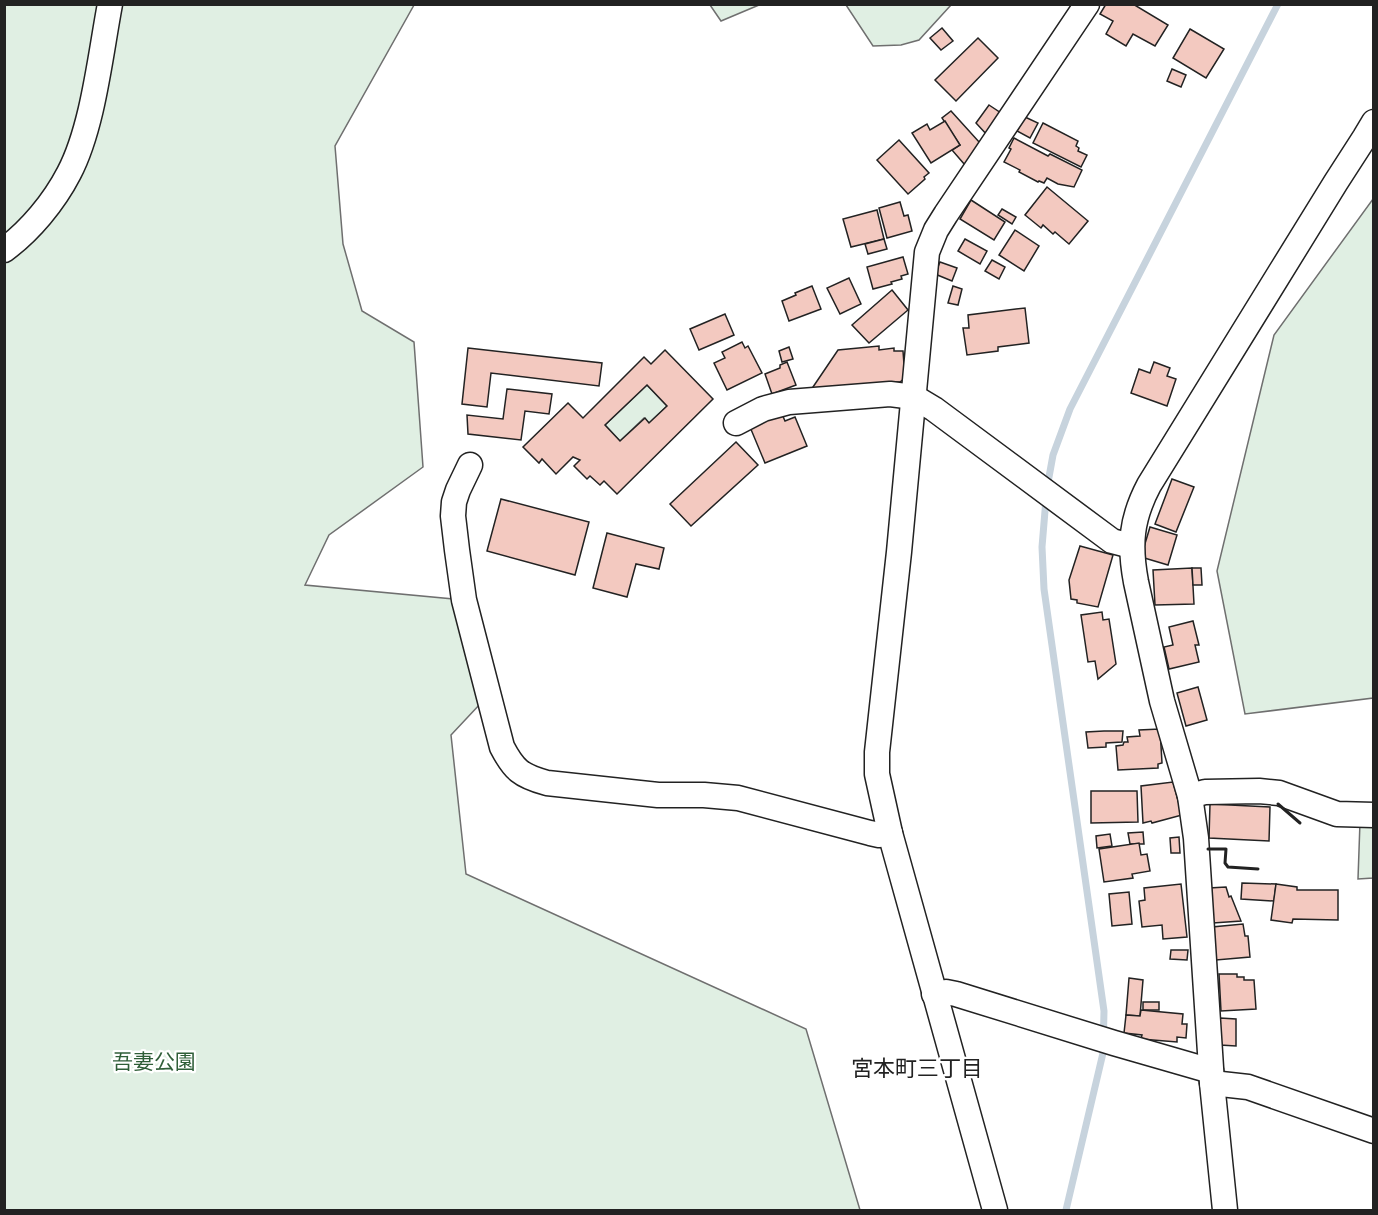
<svg xmlns="http://www.w3.org/2000/svg" width="1378" height="1215" viewBox="0 0 1378 1215" font-family="'Nunito Sans','Noto Sans JP',sans-serif">
<style>
.green{fill:#e0efe3;stroke:#6f6f6f;stroke-width:1.5}
.lines{fill:none;stroke-linecap:round;stroke-linejoin:round}
.stream{stroke:#c7d3dd;stroke-width:7}
.building{fill:#f3c9c0;stroke:#222;stroke-width:1.5;fill-rule:evenodd}
.minor-casing{stroke:#222;stroke-width:27}
.minor{stroke:#fff;stroke-width:24}
.wall{stroke:#222;stroke-width:3}
.labels{text-anchor:middle;stroke-width:4.5;stroke-linejoin:round;paint-order:stroke}
.park-label{font-size:21px;fill:#2f5e38;stroke:#fff}
.neighbourhood-label{font-size:22px;fill:#222;stroke:#fff}
</style>
<rect width="100%" height="100%" fill="#fff"/>
<g class="green">
<path d="M 5,5 L 414,5 L 335,146 L 343,244 L 362,311 L 414,342 L 423,467 L 329,535 L 305,585 L 464,600 L 481,703 L 451,735 L 466,874 L 806,1029 L 860,1210 L 5,1210 Z"/>
<path d="M 710,5 L 759,5 L 721,21 Z"/>
<path d="M 846,5 L 951,5 L 919,40 L 901,45 L 873,46 Z"/>
<path d="M 1373,199 L 1373,698 L 1245,714 L 1217,571 L 1274,335 Z"/>
<path d="M 647,385 L 667,406 L 649,423 L 644,418 L 620,441 L 605,425 Z"/>
<path d="M 1360,822 L 1373,822 L 1373,878 L 1358,879 Z"/>
</g>
<g class="lines">
<g class="stream">
<path d="M 1047,488 L 1053,455 L 1070,409 L 1278,4"/>
<path d="M 1046,499 L 1042,547 L 1044,589 L 1104,1011 L 1103,1053 L 1066,1210"/>
</g>
</g>
<g class="building">
<path d="M 1106,4 L 1133,4 L 1168,25 L 1155,46 L 1133,34 L 1126,46 L 1106,34 L 1113,21 L 1100,14 Z"/>
<path d="M 942,28 L 953,41 L 941,50 L 930,38 Z"/>
<path d="M 1190,29 L 1224,49 L 1206,78 L 1173,58 Z"/>
<path d="M 978,38 L 998,58 L 956,101 L 935,80 Z"/>
<path d="M 1172,69 L 1186,75 L 1181,87 L 1167,81 Z"/>
<path d="M 989,105 L 1004,115 L 989,137 L 976,123 Z"/>
<path d="M 951,111 L 980,143 L 965,165 L 952,150 L 960,145 L 942,118 Z"/>
<path d="M 1025,117 L 1038,123 L 1030,138 L 1017,131 Z"/>
<path d="M 945,121 L 960,145 L 931,163 L 912,133 L 927,124 L 930,130 Z"/>
<path d="M 1043,123 L 1078,141 L 1076,146 L 1079,148 L 1078,151 L 1087,155 L 1081,167 L 1033,143 Z"/>
<path d="M 1014,138 L 1048,156 L 1050,154 L 1082,170 L 1074,187 L 1058,184 L 1047,178 L 1044,183 L 1039,181 L 1038,182 L 1019,172 L 1020,170 L 1004,162 L 1011,149 L 1009,148 Z"/>
<path d="M 899,140 L 929,173 L 924,177 L 925,179 L 908,194 L 877,160 Z"/>
<path d="M 1047,187 L 1088,221 L 1069,244 L 1055,232 L 1053,234 L 1043,225 L 1041,228 L 1025,215 Z"/>
<path d="M 971,200 L 1005,222 L 994,240 L 960,219 Z"/>
<path d="M 900,202 L 904,216 L 908,215 L 912,231 L 887,238 L 879,208 Z"/>
<path d="M 1002,209 L 1016,217 L 1012,224 L 998,215 Z"/>
<path d="M 877,210 L 884,239 L 851,247 L 843,219 Z"/>
<path d="M 1015,230 L 1039,246 L 1024,271 L 999,255 Z"/>
<path d="M 884,239 L 887,249 L 868,254 L 865,244 Z"/>
<path d="M 965,239 L 987,251 L 980,264 L 958,251 Z"/>
<path d="M 903,257 L 908,274 L 901,276 L 902,279 L 891,282 L 892,284 L 873,289 L 867,267 Z"/>
<path d="M 992,260 L 1005,267 L 999,279 L 985,271 Z"/>
<path d="M 940,262 L 957,268 L 952,281 L 935,274 Z"/>
<path d="M 849,278 L 861,304 L 840,314 L 827,288 Z"/>
<path d="M 812,286 L 821,309 L 789,321 L 782,301 L 796,295 L 795,293 Z"/>
<path d="M 953,286 L 962,289 L 958,305 L 948,303 Z"/>
<path d="M 892,290 L 908,310 L 869,343 L 852,325 Z"/>
<path d="M 1025,308 L 1029,343 L 998,347 L 998,351 L 967,355 L 963,328 L 969,328 L 968,315 Z"/>
<path d="M 725,314 L 734,335 L 699,350 L 690,329 Z"/>
<path d="M 742,342 L 745,348 L 748,346 L 762,373 L 727,390 L 714,363 L 725,358 L 722,352 Z"/>
<path d="M 879,346 L 879,350 L 894,348 L 894,351 L 903,351 L 905,378 L 900,382 L 894,382 L 894,385 L 814,393 L 813,387 L 838,350 Z"/>
<path d="M 789,347 L 793,359 L 782,362 L 779,351 Z"/>
<path d="M 468,348 L 602,363 L 599,386 L 491,373 L 487,407 L 462,404 Z"/>
<path d="M 665,350 L 713,399 L 617,494 L 604,481 L 600,485 L 590,476 L 587,479 L 574,466 L 580,460 L 573,457 L 556,474 L 542,459 L 539,463 L 523,447 L 568,403 L 583,418 L 644,357 L 651,364 ZM 647,385 L 667,406 L 649,423 L 645,418 L 620,441 L 605,425 Z"/>
<path d="M 787,362 L 796,385 L 772,394 L 765,374 L 780,368 L 780,365 Z"/>
<path d="M 1154,362 L 1170,368 L 1167,376 L 1176,379 L 1167,406 L 1131,393 L 1139,369 L 1150,373 Z"/>
<path d="M 507,389 L 552,394 L 549,414 L 525,411 L 521,440 L 468,434 L 467,415 L 503,419 Z"/>
<path d="M 782,414 L 785,421 L 795,417 L 807,446 L 765,463 L 750,427 Z"/>
<path d="M 736,442 L 758,465 L 691,526 L 670,504 Z"/>
<path d="M 1172,479 L 1194,487 L 1176,532 L 1155,524 Z"/>
<path d="M 501,499 L 589,522 L 575,575 L 487,551 Z"/>
<path d="M 1150,527 L 1177,535 L 1168,565 L 1141,557 Z"/>
<path d="M 607,533 L 664,548 L 659,569 L 636,564 L 627,597 L 593,588 Z"/>
<path d="M 1080,546 L 1113,555 L 1098,607 L 1077,603 L 1077,600 L 1071,599 L 1069,580 Z"/>
<path d="M 1192,568 L 1194,604 L 1155,605 L 1153,570 Z"/>
<path d="M 1192,568 L 1201,568 L 1202,585 L 1193,585 Z"/>
<path d="M 1102,612 L 1103,620 L 1109,619 L 1116,664 L 1098,679 L 1095,661 L 1088,662 L 1081,615 Z"/>
<path d="M 1193,621 L 1199,645 L 1195,645 L 1199,662 L 1169,669 L 1164,647 L 1173,645 L 1169,627 Z"/>
<path d="M 1198,687 L 1207,720 L 1186,726 L 1177,693 Z"/>
<path d="M 1160,729 L 1162,763 L 1158,764 L 1158,768 L 1118,770 L 1116,746 L 1123,745 L 1124,742 L 1128,742 L 1127,737 L 1140,736 L 1139,730 Z"/>
<path d="M 1104,731 L 1123,731 L 1122,742 L 1106,743 L 1106,747 L 1088,748 L 1086,732 Z"/>
<path d="M 1173,782 L 1182,815 L 1152,823 L 1151,821 L 1143,823 L 1141,786 Z"/>
<path d="M 1091,791 L 1137,791 L 1138,822 L 1091,823 Z"/>
<path d="M 1210,804 L 1270,807 L 1269,841 L 1209,838 Z"/>
<path d="M 1143,832 L 1144,844 L 1130,844 L 1128,833 Z"/>
<path d="M 1110,834 L 1112,846 L 1097,848 L 1096,836 Z"/>
<path d="M 1179,837 L 1180,853 L 1171,853 L 1170,838 Z"/>
<path d="M 1139,843 L 1141,855 L 1147,854 L 1150,871 L 1132,874 L 1133,878 L 1104,882 L 1099,849 Z"/>
<path d="M 1242,883 L 1276,884 L 1274,901 L 1241,899 Z"/>
<path d="M 1181,884 L 1187,937 L 1163,939 L 1162,925 L 1142,927 L 1139,901 L 1145,900 L 1144,888 Z"/>
<path d="M 1276,884 L 1297,887 L 1297,890 L 1338,890 L 1338,920 L 1293,919 L 1292,923 L 1271,920 Z"/>
<path d="M 1226,887 L 1229,897 L 1231,896 L 1241,921 L 1213,923 L 1209,888 Z"/>
<path d="M 1129,892 L 1132,924 L 1112,926 L 1109,894 Z"/>
<path d="M 1243,924 L 1245,936 L 1248,936 L 1250,957 L 1216,960 L 1212,927 Z"/>
<path d="M 1171,950 L 1188,950 L 1187,960 L 1170,959 Z"/>
<path d="M 1219,974 L 1237,974 L 1237,977 L 1244,977 L 1244,980 L 1254,980 L 1256,1009 L 1221,1011 Z"/>
<path d="M 1129,978 L 1143,980 L 1140,1016 L 1126,1015 Z"/>
<rect x="1143" y="1002" width="16" height="8"/>
<path d="M 1141,1010 L 1183,1014 L 1182,1024 L 1187,1024 L 1186,1038 L 1177,1037 L 1177,1042 L 1141,1039 L 1142,1035 L 1124,1033 L 1126,1015 L 1140,1016 Z"/>
<path d="M 1220,1018 L 1236,1019 L 1236,1046 L 1220,1045 Z"/>
</g>
<g class="lines">
<g class="minor-casing">
<g id="minor">
<path d="M 4,250 C 30,231 54,202 69,173 C 93,127 100,57 110,4"/>
<path d="M 736,423 L 763,409 L 789,402 L 890,394 L 914,397 L 934,409 L 1112,541 L 1131,546"/>
<path d="M 470,465 L 458,490 L 454,502 L 453,516 L 457,550 L 464,600 L 502,747 C 514,770 521,776 547,783 L 658,795 L 704,795 L 738,798 L 870,833 L 879,835 L 890,833"/>
<path d="M 1190,796 L 1205,792 L 1259,791 L 1279,793 L 1337,814 L 1374,815"/>
<path d="M 934,994 L 946,992 L 956,994 L 1114,1043 L 1211,1071"/>
<path d="M 1212,1083 L 1248,1087 L 1374,1131"/>
<path d="M 995,1210 L 890,833 L 877,774 L 877,752 L 899,552 L 927,252 L 936,230 L 946,214 L 1087,4"/>
<path d="M 1225,1210 L 1212,1083 L 1196,838 L 1190,796 L 1162,701 L 1136,582 C 1129,545 1131,519 1149,485 L 1336,182 L 1365,137 L 1374,122"/>
</g>
</g>
<use href="#minor" class="minor"/>
<g class="wall">
<path d="M 1278,804 L 1300,823"/>
<path d="M 1208,849 L 1226,849 L 1225,863 L 1228,867 L 1258,869"/>
</g>
</g>
<g class="labels">
<g class="park-label">
<text x="154" y="1069">吾妻公園</text>
</g>
<g class="neighbourhood-label">
<text x="917" y="1076">宮本町三丁目</text>
</g>
</g>
<rect width="1378" height="1215" fill="none" stroke="#222222" stroke-width="12"/>
</svg>
